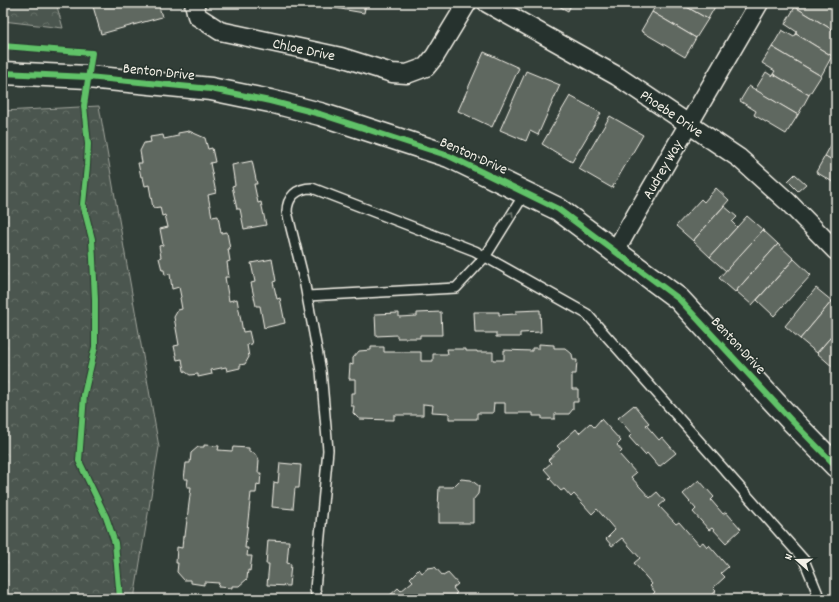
<svg xmlns="http://www.w3.org/2000/svg" width="839" height="602" viewBox="0 0 839 602" font-family="Dekko,sans-serif">
<style>
.forest{fill:url(#forest-crowns);stroke:#a0a49c}
.building{fill:#5f6861;stroke:#f4f1e8}
.lines{fill:none;stroke-linecap:round;stroke-linejoin:round}
.service-casing{stroke:#f4f1e8;stroke-width:12}
.minor-casing{stroke:#f4f1e8;stroke-width:21}
.tertiary-casing{stroke:#f4f1e8;stroke-width:25}
.service{stroke:#26332d;stroke-width:9}
.minor{stroke:#26332d;stroke-width:18}
.tertiary{stroke:#26332d;stroke-width:22}
.cycleway-casing{stroke:#26332d;stroke-width:8}
.cycleway{stroke:#61c268;stroke-width:6}
.oneway{stroke:#6e766e}
.labels{text-anchor:middle;stroke-width:3;stroke-linejoin:round;paint-order:stroke}
.street-label{font-size:15px;fill:#f4f1e8;stroke:#26332d}
</style>
<defs>
<pattern id="forest-crowns" width="20" height="18" patternUnits="userSpaceOnUse"><rect width="20" height="18" fill="#4c564f"/><path d="M2 6a3 3 0 1 1 6 0M12 15a3 3 0 1 1 6 0" fill="none" stroke="#666f68"/></pattern>
</defs>
<rect width="100%" height="100%" fill="#323e38"/>
<filter id="ink" filterUnits="userSpaceOnUse"><feTurbulence type="fractalNoise" baseFrequency=".025" numOctaves="2"/><feDisplacementMap in="SourceGraphic" scale="8" xChannelSelector="R" yChannelSelector="G"/><feConvolveMatrix kernelMatrix="1 2 1 2 8 2 1 2 1" color-interpolation-filters="sRGB"/></filter>
<g filter="url(#ink)">
<g class="forest">
<path d="M 3,3 L 56,3 L 63,28 L 3,21 Z"/>
<path d="M 99,106 L 159,447 L 134,599 L 3,599 L 3,111 Z"/>
</g>
<g class="building">
<path d="M 92,3 L 158,3 L 162,17 L 101,34 Z"/>
<path d="M 330,3 L 366,3 L 364,13 L 329,7 Z"/>
<path d="M 553,3 L 572,3 L 568,11 Z"/>
<path d="M 657,3 L 680,3 L 708,19 L 696,38 L 652,12 Z"/>
<path d="M 680,3 L 717,3 L 708,19 Z"/>
<path d="M 798,3 L 833,3 L 836,5 L 836,32 L 795,7 Z"/>
<path d="M 795,7 L 836,32 L 836,50 L 832,56 L 796,34 L 797,32 L 785,24 Z"/>
<path d="M 652,12 L 696,38 L 685,57 L 641,31 Z"/>
<path d="M 782,30 L 794,37 L 796,34 L 832,56 L 821,76 L 772,47 Z"/>
<path d="M 772,47 L 821,76 L 809,95 L 773,74 L 775,71 L 762,63 Z"/>
<path d="M 484,52 L 519,68 L 492,127 L 458,111 Z"/>
<path d="M 526,71 L 560,85 L 538,135 L 530,131 L 526,141 L 500,130 Z"/>
<path d="M 766,72 L 772,76 L 773,74 L 809,95 L 798,115 L 755,90 Z"/>
<path d="M 749,86 L 798,115 L 786,134 L 754,115 L 756,111 L 740,101 Z"/>
<path d="M 570,96 L 601,113 L 572,162 L 542,144 Z"/>
<path d="M 610,116 L 643,135 L 612,188 L 579,169 Z"/>
<path d="M 189,131 L 205,138 L 208,149 L 212,148 L 215,162 L 210,163 L 216,193 L 208,195 L 212,217 L 218,216 L 221,233 L 227,232 L 230,249 L 228,249 L 230,261 L 227,262 L 229,277 L 225,277 L 229,301 L 237,299 L 243,332 L 249,331 L 252,344 L 247,345 L 249,357 L 245,364 L 240,365 L 240,368 L 227,371 L 226,367 L 211,370 L 212,374 L 198,377 L 198,374 L 190,375 L 184,371 L 182,359 L 177,360 L 174,346 L 179,345 L 174,317 L 178,310 L 182,309 L 180,298 L 181,297 L 179,287 L 172,289 L 170,274 L 165,275 L 164,270 L 162,270 L 159,258 L 161,257 L 159,246 L 163,245 L 160,229 L 168,227 L 165,215 L 162,216 L 160,207 L 153,208 L 149,185 L 145,186 L 143,177 L 141,177 L 138,163 L 142,163 L 140,151 L 144,143 L 151,142 L 150,137 L 163,135 L 164,139 L 178,136 L 178,133 Z"/>
<path d="M 836,136 L 836,162 L 825,156 Z"/>
<path d="M 825,156 L 836,162 L 836,184 L 816,172 Z"/>
<path d="M 252,161 L 257,184 L 254,184 L 258,203 L 261,202 L 266,225 L 244,229 L 240,209 L 237,209 L 232,186 L 235,185 L 232,165 Z"/>
<path d="M 795,174 L 806,184 L 798,191 L 788,181 Z"/>
<path d="M 716,188 L 729,200 L 693,241 L 676,226 L 701,199 L 704,202 Z"/>
<path d="M 724,206 L 737,217 L 732,222 L 737,227 L 710,257 L 693,241 Z"/>
<path d="M 747,216 L 763,230 L 726,271 L 710,257 Z"/>
<path d="M 763,230 L 778,244 L 735,292 L 719,278 Z"/>
<path d="M 778,244 L 794,259 L 752,305 L 736,291 Z"/>
<path d="M 272,259 L 276,281 L 273,282 L 277,299 L 280,298 L 285,323 L 264,328 L 260,306 L 256,306 L 251,283 L 255,282 L 251,263 Z"/>
<path d="M 794,259 L 811,275 L 774,316 L 757,300 Z"/>
<path d="M 816,288 L 832,301 L 800,339 L 785,326 Z"/>
<path d="M 832,301 L 836,305 L 836,331 L 817,353 L 800,339 Z"/>
<path d="M 540,310 L 541,332 L 520,333 L 520,337 L 496,337 L 496,333 L 475,333 L 474,312 L 499,312 L 499,315 L 516,314 L 516,311 Z"/>
<path d="M 441,312 L 442,335 L 420,335 L 420,338 L 397,338 L 397,335 L 376,336 L 375,314 L 399,313 L 399,317 L 417,316 L 417,313 Z"/>
<path d="M 836,331 L 836,368 L 835,369 L 817,353 Z"/>
<path d="M 539,344 L 554,345 L 554,348 L 565,348 L 572,354 L 573,360 L 577,360 L 576,374 L 572,374 L 572,389 L 578,389 L 578,402 L 573,402 L 573,409 L 569,414 L 555,414 L 555,419 L 542,419 L 542,416 L 533,416 L 533,413 L 505,413 L 505,403 L 494,403 L 493,413 L 477,413 L 477,419 L 449,419 L 449,413 L 432,412 L 433,405 L 423,404 L 423,415 L 394,415 L 394,420 L 359,419 L 353,413 L 354,406 L 351,406 L 351,393 L 355,393 L 355,379 L 349,379 L 350,364 L 353,365 L 353,358 L 359,351 L 371,350 L 371,347 L 384,347 L 384,352 L 421,352 L 421,361 L 433,361 L 433,354 L 448,354 L 447,349 L 466,349 L 466,351 L 477,351 L 477,352 L 493,352 L 493,360 L 504,360 L 504,350 L 532,351 L 532,348 L 539,348 Z"/>
<path d="M 634,405 L 649,423 L 646,425 L 659,440 L 662,437 L 676,453 L 659,467 L 647,453 L 645,455 L 629,437 L 632,434 L 618,418 Z"/>
<path d="M 601,419 L 621,441 L 617,445 L 622,451 L 619,454 L 636,473 L 631,477 L 650,498 L 657,492 L 665,501 L 659,506 L 676,524 L 679,522 L 699,545 L 703,542 L 707,547 L 709,545 L 728,567 L 721,573 L 725,577 L 713,588 L 716,591 L 707,599 L 655,599 L 652,595 L 655,592 L 650,586 L 652,584 L 634,563 L 640,558 L 622,538 L 612,546 L 606,539 L 615,530 L 597,509 L 592,514 L 574,494 L 571,497 L 564,489 L 561,491 L 549,478 L 551,477 L 544,469 L 551,463 L 548,460 L 560,449 L 557,446 L 576,429 L 579,433 L 590,423 L 594,427 Z"/>
<path d="M 204,445 L 219,446 L 218,450 L 232,451 L 233,447 L 249,448 L 249,452 L 254,453 L 259,460 L 258,473 L 261,473 L 260,485 L 257,484 L 256,493 L 251,493 L 245,548 L 248,548 L 247,556 L 252,556 L 250,571 L 248,570 L 247,579 L 239,586 L 232,586 L 232,588 L 218,587 L 219,583 L 204,582 L 204,585 L 191,583 L 191,580 L 184,580 L 177,572 L 178,563 L 176,563 L 177,547 L 182,548 L 183,536 L 185,536 L 191,487 L 187,487 L 188,479 L 184,479 L 186,463 L 190,463 L 191,453 L 198,447 L 204,447 Z"/>
<path d="M 280,463 L 301,465 L 299,488 L 295,488 L 293,509 L 272,507 L 274,482 L 278,483 Z"/>
<path d="M 461,479 L 471,480 L 479,486 L 478,494 L 473,500 L 473,523 L 439,523 L 439,508 L 438,508 L 439,487 L 453,487 Z"/>
<path d="M 699,480 L 714,497 L 711,500 L 723,514 L 726,512 L 741,529 L 726,543 L 712,528 L 709,530 L 693,512 L 696,509 L 683,494 Z"/>
<path d="M 268,540 L 289,541 L 287,563 L 291,564 L 289,586 L 267,585 L 269,564 L 266,564 Z"/>
<path d="M 435,567 L 443,576 L 448,573 L 458,584 L 453,588 L 457,593 L 455,594 L 459,599 L 390,599 L 388,597 L 398,588 L 401,591 L 413,581 L 410,578 L 419,569 L 422,573 L 428,568 Z"/>
</g>
<g class="lines">
<g class="service-casing">
<g id="service">
<path d="M 307,296 L 456,288 L 485,257 L 525,193"/>
<path d="M 317,599 L 315,589 L 328,450 L 321,371 L 304,280 L 287,212 C 287,197 297,188 312,188 L 475,251 L 587,314 L 804,560 L 820,599"/>
</g>
</g>
<g class="minor-casing">
<g id="minor">
<path d="M 194,3 L 197,16 L 220,31 L 341,57 L 392,73 L 407,74 L 426,67 L 435,56 L 467,3"/>
<path d="M 487,3 L 617,76 L 739,158 L 788,202 L 836,251"/>
<path d="M 615,252 L 626,232 L 759,3"/>
</g>
</g>
<g class="tertiary-casing">
<path id="tertiary" d="M 3,73 L 88,77 L 211,89 L 270,101 L 320,114 L 449,156 L 558,209 L 679,299 L 791,420 L 836,466"/>
</g>
<use href="#service" class="service"/>
<use href="#minor" class="minor"/>
<use href="#tertiary" class="tertiary"/>
<g class="cycleway-casing">
<g id="cycleway">
<path d="M 3,46 L 92,53 L 84,106 L 88,144 L 87,166 L 83,204 L 92,239 L 95,299 L 95,347 L 84,395 L 79,461 L 106,517 L 115,543 L 120,599"/>
<path d="M 3,73 L 88,77 L 211,89 L 270,101 L 320,114 L 449,156 L 558,209 L 679,299 L 791,420 L 836,466"/>
</g>
</g>
<use href="#cycleway" class="cycleway"/>
</g>
<defs><path id="oneway-chevron" d="M-2-3.5L2.5 0L-2 3.5" fill="none" stroke-width="1.6" stroke-linecap="round" stroke-linejoin="round"/></defs>
<use class="oneway" href="#oneway-chevron" transform="translate(511 214) rotate(-58)"/>
</g>
<g class="labels">
<g class="street-label">
<text transform="translate(304 49) rotate(12)" y="5">Chloe Drive</text>
<text transform="translate(159 71) rotate(6)" y="5">Benton Drive</text>
<text transform="translate(672 113) rotate(34)" y="5">Phoebe Drive</text>
<text transform="translate(474 155) rotate(24)" y="5">Benton Drive</text>
<text transform="translate(662 169) rotate(-60)" y="5">Audrey Way</text>
<text transform="translate(739 345) rotate(47)" y="5">Benton Drive</text>
</g>
</g>
<rect width="839" height="602" fill="none" stroke="#26332d" stroke-width="16"/>
<rect x="8" y="8" width="823" height="586" fill="none" stroke="#f4f1e8" stroke-width="1.5" filter="url(#ink)"/>
<g transform="translate(797 560) rotate(290)" stroke="#26332d" stroke-width="3" paint-order="stroke">
<path d="M0-3L7 15L0 10L-7 15Z" fill="#f4f1e8"/>
<text y="-6" font-size="11" font-weight="bold" text-anchor="middle" fill="#f4f1e8">N</text>
</g>
</svg>
